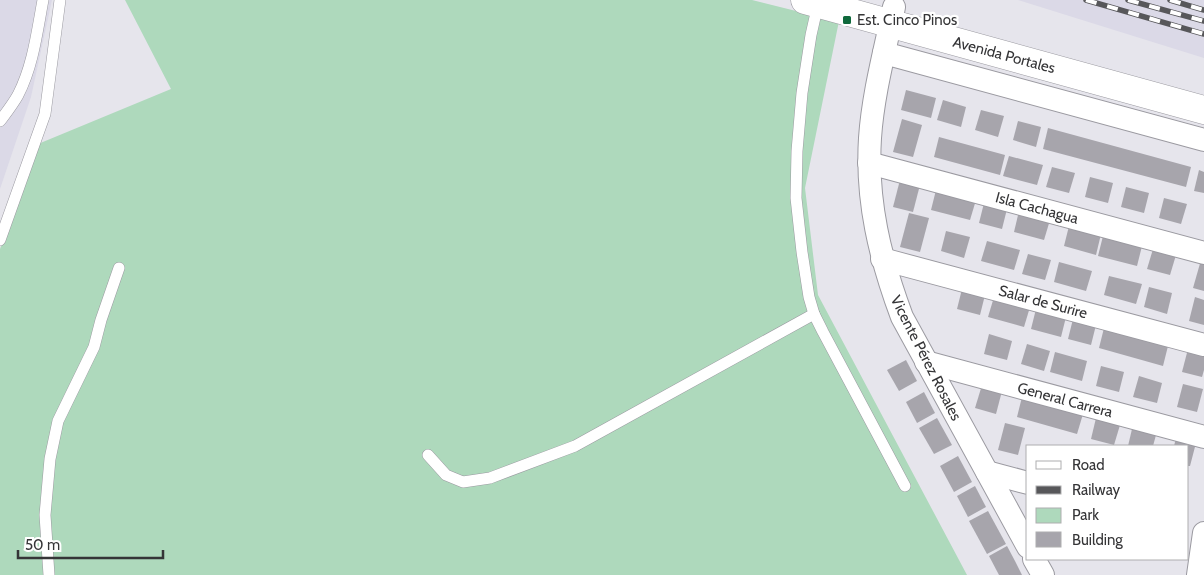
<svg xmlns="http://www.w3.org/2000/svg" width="1204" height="575" viewBox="0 0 1204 575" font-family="Cabin,sans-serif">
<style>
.built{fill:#dbd9e7}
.green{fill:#aed9bc}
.building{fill:#a7a5ac}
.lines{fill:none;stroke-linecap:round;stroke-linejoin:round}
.service-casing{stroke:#9b9aa1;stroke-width:12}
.minor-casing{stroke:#9b9aa1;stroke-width:24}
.secondary-casing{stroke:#9b9aa1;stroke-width:29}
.service{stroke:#fff;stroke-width:11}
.minor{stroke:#fff;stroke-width:22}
.secondary{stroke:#fff;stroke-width:28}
.rail-casing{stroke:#57575a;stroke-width:5.5}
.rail{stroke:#fff;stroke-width:4;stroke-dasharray:11;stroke-linecap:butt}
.poi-dot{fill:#0f693c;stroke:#fff;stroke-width:2}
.labels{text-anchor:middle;stroke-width:4.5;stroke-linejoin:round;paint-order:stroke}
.poi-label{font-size:15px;fill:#353537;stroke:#fff;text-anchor:start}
.street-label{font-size:15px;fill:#353537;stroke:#fff}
</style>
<rect width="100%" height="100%" fill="#e6e5ec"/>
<g class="built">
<path d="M 0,0 L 52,0 L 31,97 L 0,189 Z"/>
<path d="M 1018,0 L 1204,0 L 1204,58 L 1159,44 Z"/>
</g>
<path class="green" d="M 125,0 L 752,0 L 808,14 L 839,21 L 805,188 L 818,295 L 967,575 L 0,575 L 0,249 L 38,144 L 171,89 Z"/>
<g class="building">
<path d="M 906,90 L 936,98 L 931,118 L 901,110 Z"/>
<path d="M 943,100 L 966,107 L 961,127 L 937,120 Z"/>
<path d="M 981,110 L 1004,116 L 998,137 L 975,130 Z"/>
<path d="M 902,119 L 922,125 L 913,157 L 893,152 Z"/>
<path d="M 1018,121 L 1041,127 L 1036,147 L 1013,140 Z"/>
<path d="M 1048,128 L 1191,167 L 1186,187 L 1043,149 Z"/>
<path d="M 939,137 L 1005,155 L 1000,175 L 934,157 Z"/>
<path d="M 1009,156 L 1043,165 L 1037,185 L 1003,176 Z"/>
<path d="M 1052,167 L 1075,173 L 1069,193 L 1046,187 Z"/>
<path d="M 1199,170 L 1204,172 L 1204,193 L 1194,191 Z"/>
<path d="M 901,176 L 921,181 L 913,212 L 893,207 Z"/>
<path d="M 1090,177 L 1113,183 L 1108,203 L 1085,197 Z"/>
<path d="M 1126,187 L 1149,193 L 1144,213 L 1121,207 Z"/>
<path d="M 936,190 L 976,200 L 970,220 L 931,210 Z"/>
<path d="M 1164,198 L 1187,204 L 1181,224 L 1159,218 Z"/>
<path d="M 984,203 L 1007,209 L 1002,229 L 979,223 Z"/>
<path d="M 1019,211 L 1050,220 L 1044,240 L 1014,232 Z"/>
<path d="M 909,213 L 929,218 L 920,252 L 900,247 Z"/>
<path d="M 1069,226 L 1101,234 L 1096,255 L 1064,246 Z"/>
<path d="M 946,231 L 970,237 L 964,258 L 941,251 Z"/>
<path d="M 1103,236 L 1142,246 L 1137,266 L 1098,256 Z"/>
<path d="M 987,241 L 1020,250 L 1014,270 L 981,261 Z"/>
<path d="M 1153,249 L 1176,255 L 1170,275 L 1147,269 Z"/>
<path d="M 1028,254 L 1051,260 L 1045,280 L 1022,274 Z"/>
<path d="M 1201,260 L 1204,261 L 1204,291 L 1193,288 Z"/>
<path d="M 1059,262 L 1092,271 L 1086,291 L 1054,282 Z"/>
<path d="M 1109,276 L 1142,284 L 1136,304 L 1104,295 Z"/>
<path d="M 1149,287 L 1172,293 L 1167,314 L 1144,307 Z"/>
<path d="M 962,289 L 985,295 L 980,315 L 957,309 Z"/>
<path d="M 994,297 L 1030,307 L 1024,327 L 988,317 Z"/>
<path d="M 1195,297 L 1204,300 L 1204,325 L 1189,321 Z"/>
<path d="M 1036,309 L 1066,317 L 1061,337 L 1031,329 Z"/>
<path d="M 1073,319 L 1096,325 L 1091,345 L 1068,339 Z"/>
<path d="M 1104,328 L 1168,346 L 1163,366 L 1099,348 Z"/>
<path d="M 989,334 L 1012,341 L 1007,360 L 984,354 Z"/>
<path d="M 1027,344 L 1050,351 L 1044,371 L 1021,364 Z"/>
<path d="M 1189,345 L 1204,349 L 1204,370 L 1202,377 L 1182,372 Z"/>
<path d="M 1055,352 L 1087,361 L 1082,381 L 1050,372 Z"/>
<path d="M 906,360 L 917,381 L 899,391 L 887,370 Z"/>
<path d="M 1101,366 L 1124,372 L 1119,392 L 1096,386 Z"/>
<path d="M 1139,376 L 1162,383 L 1157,403 L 1133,397 Z"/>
<path d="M 1183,384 L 1203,389 L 1197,412 L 1177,407 Z"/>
<path d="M 982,385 L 1002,391 L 996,414 L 975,408 Z"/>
<path d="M 924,392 L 935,413 L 917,423 L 906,402 Z"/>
<path d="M 1022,397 L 1083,414 L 1077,434 L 1017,417 Z"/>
<path d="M 937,418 L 952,445 L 934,454 L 919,428 Z"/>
<path d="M 1096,418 L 1120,425 L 1114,445 L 1091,439 Z"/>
<path d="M 1005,423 L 1025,428 L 1018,455 L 998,450 Z"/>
<path d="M 1132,429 L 1156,435 L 1153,446 L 1128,446 Z"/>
<path d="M 1176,438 L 1196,443 L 1190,466 L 1188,466 L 1188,446 L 1174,446 Z"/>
<path d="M 958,456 L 972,482 L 954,492 L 940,466 Z"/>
<path d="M 975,486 L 986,507 L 968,517 L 957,496 Z"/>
<path d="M 988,511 L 1006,544 L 987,554 L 969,521 Z"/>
<path d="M 1007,546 L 1015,561 L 1022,575 L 999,575 L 989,556 Z"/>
</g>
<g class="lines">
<g class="service-casing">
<g id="service">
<path d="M 818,4 L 811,35 L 802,93 L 797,151 L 796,198 L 802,252 L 809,297 L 814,314 L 823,332 L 905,486"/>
<path d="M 0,121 C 6,113 13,104 18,95 C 33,66 37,32 43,0"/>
<path d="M 0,240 L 45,114 L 60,0"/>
<path d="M 428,455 L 446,475 L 463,482 L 490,478 L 575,446 L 814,314"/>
<path d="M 49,575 L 45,515 L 50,459 L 58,421 L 94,347 L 101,320 L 119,268"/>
</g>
</g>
<g class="minor-casing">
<g id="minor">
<path d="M 894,7 C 885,50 873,94 870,138 C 866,201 880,258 902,317 L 1028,547"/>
<path d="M 884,53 L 1204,140"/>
<path d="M 869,163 L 1204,253"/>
<path d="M 882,259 L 1204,345"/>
<path d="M 926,362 L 1204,437"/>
<path d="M 987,472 L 1028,483"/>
<path d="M 1034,559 L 1043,575"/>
<path d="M 1198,575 L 1204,533"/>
</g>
</g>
<g class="secondary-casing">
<path id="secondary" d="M 805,0 L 1204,110"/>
</g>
<use href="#service" class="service"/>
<use href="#minor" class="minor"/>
<use href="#secondary" class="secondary"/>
<g class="rail-casing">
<g id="rail">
<path d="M 1086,0 L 1204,34"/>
<path d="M 1128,0 L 1204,21"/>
<path d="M 1170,0 L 1204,10"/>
</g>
</g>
<use href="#rail" class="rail"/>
</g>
<rect class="poi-dot" x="842" y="15" width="10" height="10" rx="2.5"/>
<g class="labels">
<g class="poi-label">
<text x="857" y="25">Est. Cinco Pinos</text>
</g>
<g class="street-label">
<text transform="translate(1004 55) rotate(15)" y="5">Avenida Portales</text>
<text transform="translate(1037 208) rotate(15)" y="5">Isla Cachagua</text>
<text transform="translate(1043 302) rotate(15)" y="5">Salar de Surire</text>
<text transform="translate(926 358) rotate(63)" y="5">Vicente Pérez Rosales</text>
<text transform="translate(1065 400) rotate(15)" y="5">General Carrera</text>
</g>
</g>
<rect x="1026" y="445" width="162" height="115" fill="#ffffff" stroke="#aeaeaf"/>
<rect x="1036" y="461" width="25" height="8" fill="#ffffff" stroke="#aeaeaf"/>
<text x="1072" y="470" font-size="15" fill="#353537">Road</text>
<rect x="1036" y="486" width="25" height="8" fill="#57575a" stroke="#aeaeaf"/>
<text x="1072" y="495" font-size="15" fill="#353537">Railway</text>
<rect x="1036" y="508" width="25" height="15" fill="#aed9bc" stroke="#aeaeaf"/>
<text x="1072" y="520" font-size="15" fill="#353537">Park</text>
<rect x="1036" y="532" width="25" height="15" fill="#a7a5ac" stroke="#aeaeaf"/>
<text x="1072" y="545" font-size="15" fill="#353537">Building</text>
<path d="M18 550v8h145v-8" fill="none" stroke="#353537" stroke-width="2.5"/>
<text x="25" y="550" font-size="15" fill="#353537" stroke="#ffffff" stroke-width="4" paint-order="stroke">50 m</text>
</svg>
